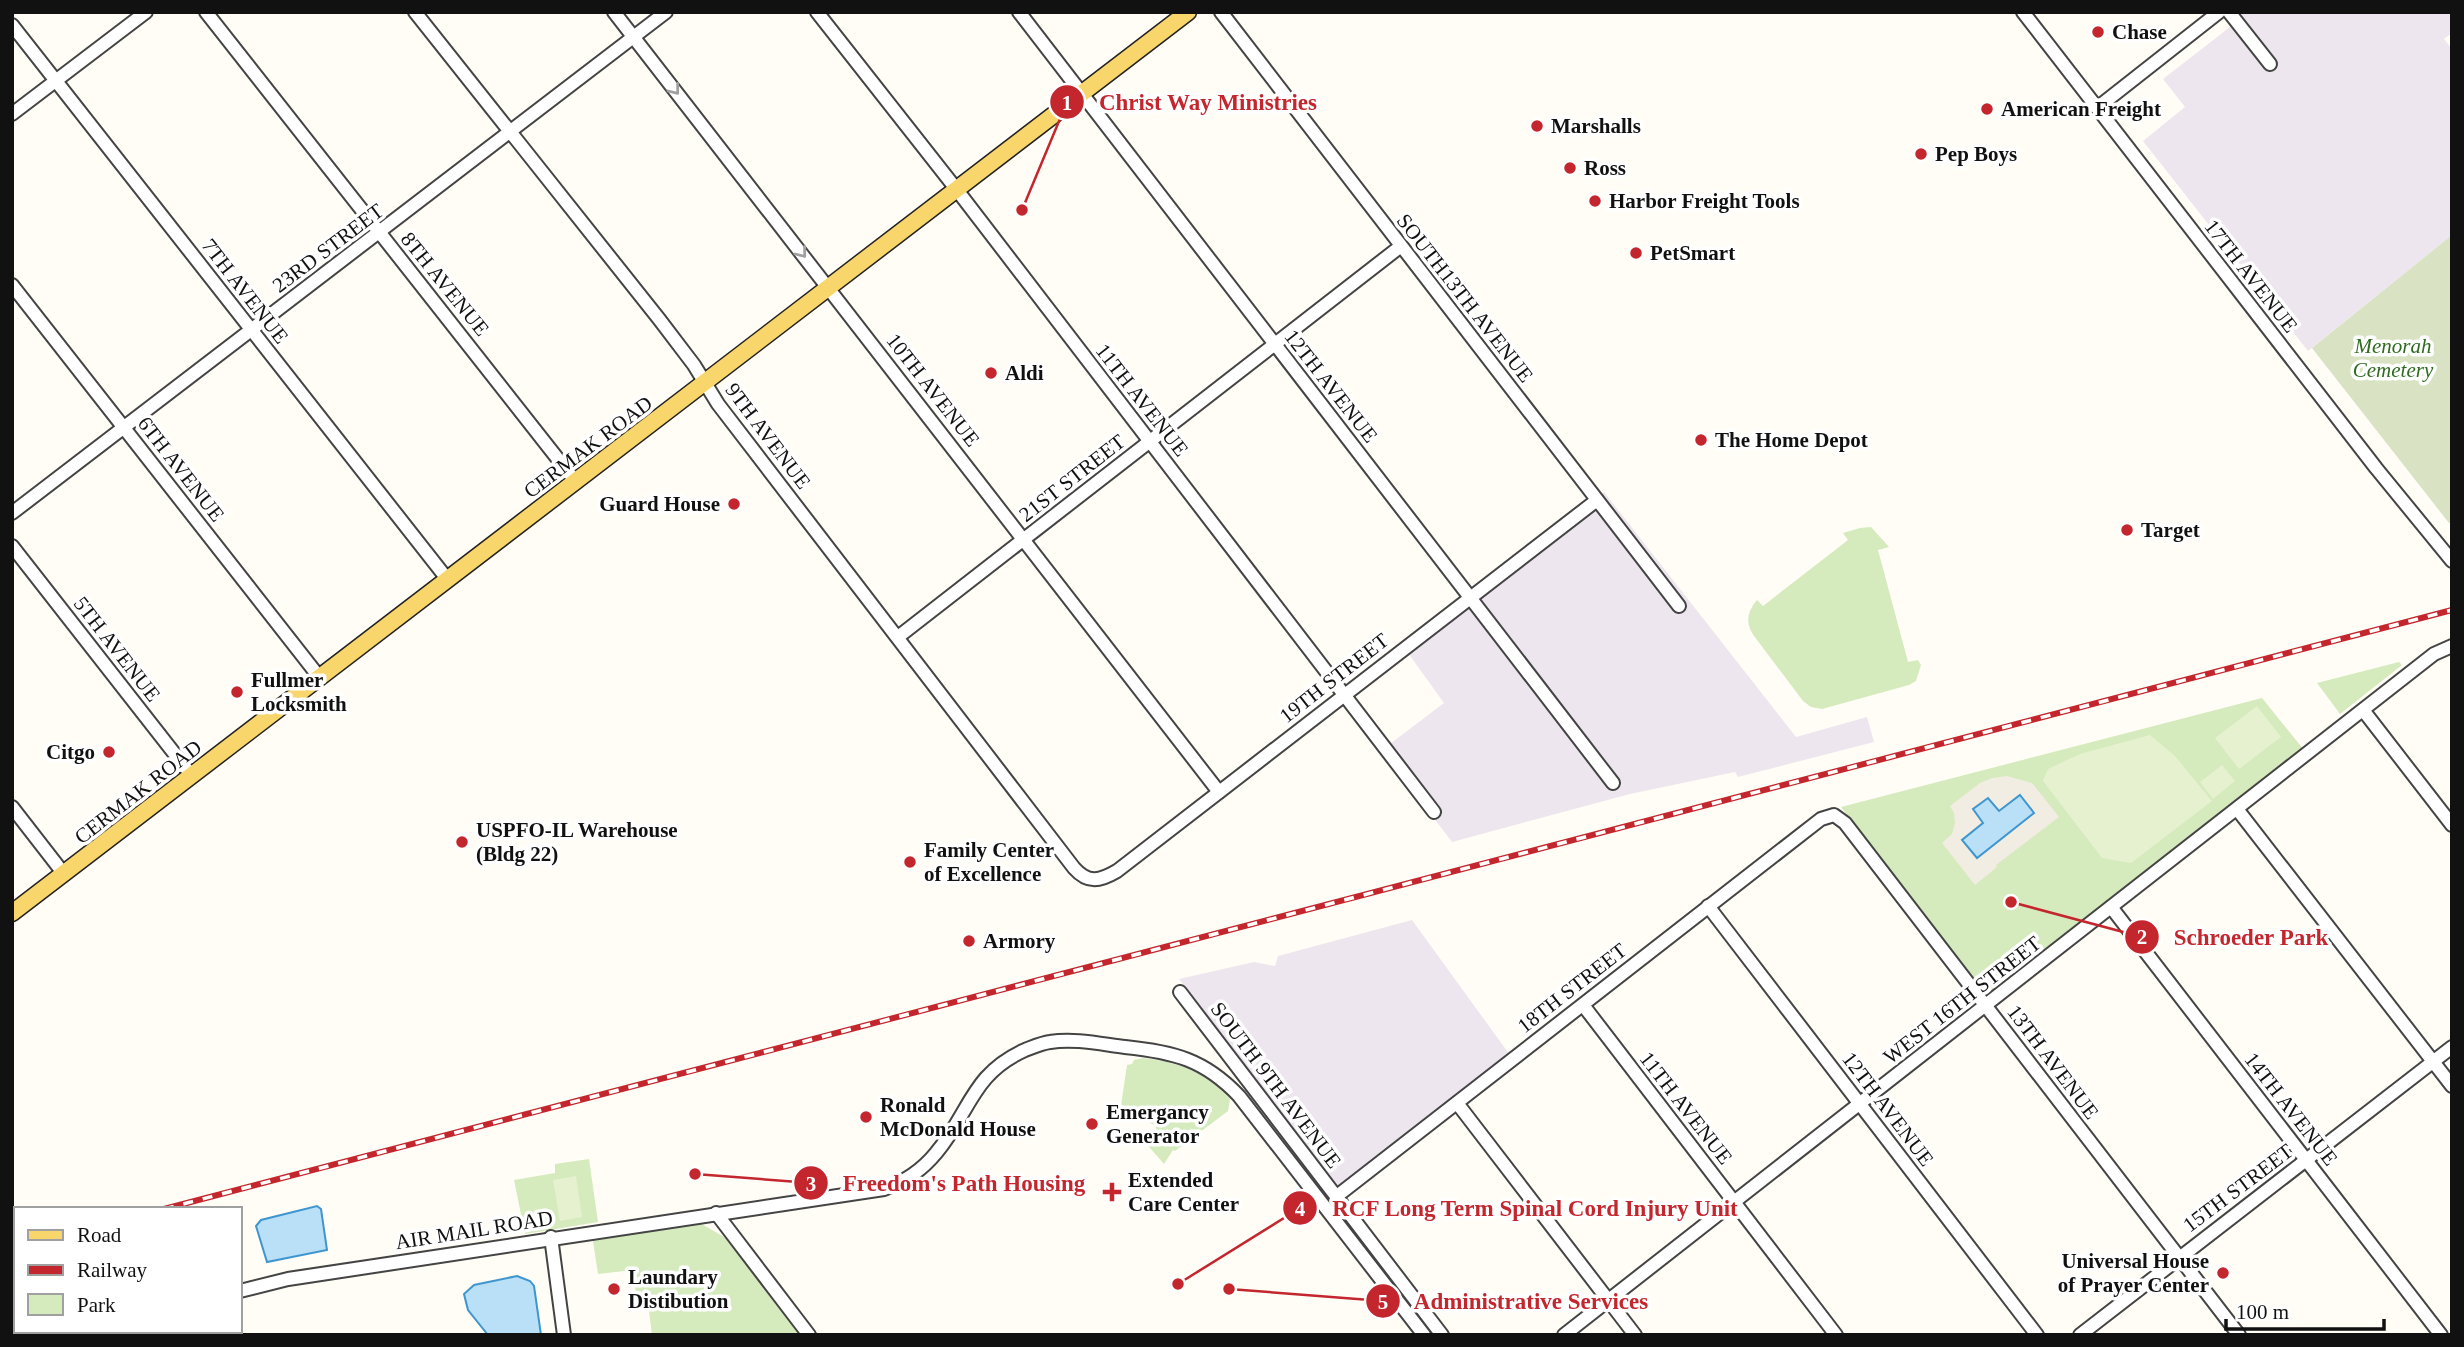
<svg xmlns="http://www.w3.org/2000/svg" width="2464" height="1347" viewBox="0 0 2464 1347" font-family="Georgia,serif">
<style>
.industrial{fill:#eee6ef}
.green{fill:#d5ebbd}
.cemetery{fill:#d9e3c4}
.pitch{fill:#e6f2cf}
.plaza{fill:#f1ede2}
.water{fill:#b9e0f7;stroke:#3f96cf;stroke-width:2}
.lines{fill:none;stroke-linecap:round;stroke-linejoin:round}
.minor-casing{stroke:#444;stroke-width:16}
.major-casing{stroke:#222;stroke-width:19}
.minor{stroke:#fff;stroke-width:12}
.major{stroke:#f9d66b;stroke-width:16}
.rail-casing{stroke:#c4262e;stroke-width:6}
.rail{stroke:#fff;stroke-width:3.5;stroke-dasharray:10;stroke-linecap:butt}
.oneway{stroke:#a0a0a0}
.poi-dot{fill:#c4262e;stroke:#fff;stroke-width:2.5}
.labels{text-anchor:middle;stroke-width:7;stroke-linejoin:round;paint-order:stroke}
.poi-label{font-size:21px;font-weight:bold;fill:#111;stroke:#fff;text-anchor:start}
.street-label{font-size:21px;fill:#111;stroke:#fff}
.park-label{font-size:21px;font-style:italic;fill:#2f6b1f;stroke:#fff}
.leader{fill:none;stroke:#c4262e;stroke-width:2.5}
.callout-dot{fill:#c4262e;stroke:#fff;stroke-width:2.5}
.mark-label{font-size:21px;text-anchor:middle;font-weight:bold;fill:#fff}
.callout-label{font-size:23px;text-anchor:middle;font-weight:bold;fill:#c4262e;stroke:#fff;stroke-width:7;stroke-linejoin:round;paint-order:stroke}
</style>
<rect width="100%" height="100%" fill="#fffdf5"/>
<g class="industrial">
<path d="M 2239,12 L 2452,12 L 2452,33 L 2444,39 L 2452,49 L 2452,235 L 2308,351 L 2143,141 L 2185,107 L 2163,79 L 2243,17 Z"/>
<path d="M 1604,492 L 1796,737 L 1867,717 L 1874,742 L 1738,777 L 1735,772 L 1630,794 L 1452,842 L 1382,750 L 1444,703 L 1403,646 Z"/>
<path d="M 1412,920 L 1510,1055 L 1337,1188 L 1179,979 L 1254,962 L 1275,966 L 1278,956 Z"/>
</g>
<g class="green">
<path d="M 1871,527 L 1889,547 L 1878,550 L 1908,662 L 1918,660 L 1921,665 L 1916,681 L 1909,685 L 1822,709 L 1811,707 L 1803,701 L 1754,636 C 1745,623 1747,612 1757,600 L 1763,606 L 1848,540 L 1843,533 L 1860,528 Z"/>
<path d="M 2399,662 L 2402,665 L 2340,714 L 2317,683 Z"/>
<path d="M 2262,698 L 2304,750 L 1987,996 L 1841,807 Z"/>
<path d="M 1143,1058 C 1177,1062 1208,1072 1230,1099 L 1228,1111 L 1175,1151 L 1173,1150 L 1164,1164 L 1144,1141 L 1156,1130 L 1156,1126 L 1139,1117 L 1120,1112 L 1127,1065 L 1132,1064 L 1134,1060 Z"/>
<path d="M 589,1159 L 598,1222 L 525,1234 L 514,1180 L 555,1173 L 555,1164 Z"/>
<path d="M 700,1223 L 726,1238 L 802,1335 L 652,1335 L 648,1303 L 637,1304 L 633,1270 L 598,1274 L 592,1235 Z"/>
</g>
<path class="cemetery" d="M 2452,235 L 2452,521 L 2449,523 L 2312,348 Z"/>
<g class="pitch">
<path d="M 2257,706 L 2281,737 L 2239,769 L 2215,738 Z"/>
<path d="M 2150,735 L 2175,756 L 2212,801 L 2131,863 L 2102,858 L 2043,781 L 2048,769 L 2080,754 Z"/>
<path d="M 2222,765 L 2235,781 L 2213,799 L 2200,782 Z"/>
<path d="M 576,1176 L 582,1217 L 560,1221 L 553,1180 Z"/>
</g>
<path class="plaza" d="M 2007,776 L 2032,783 L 2059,817 L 1996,865 L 1997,867 L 1975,885 L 1942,843 L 1952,834 L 1955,823 L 1954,813 L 1950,806 L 1980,783 L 1992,778 Z"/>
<g class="water">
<path d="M 2020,795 L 2034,813 L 1977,858 L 1962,840 L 1983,823 L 1973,809 L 1988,798 L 1999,811 Z"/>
<path d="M 317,1206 L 321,1209 L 327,1250 L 267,1262 L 256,1226 L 261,1220 Z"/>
<path d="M 517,1276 L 530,1281 L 534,1286 L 541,1335 L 488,1335 L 468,1310 L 464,1294 L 474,1285 Z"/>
</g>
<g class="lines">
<g class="minor-casing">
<g id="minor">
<path d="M 206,12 L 576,482"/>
<path d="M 415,12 L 659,319 L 694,365 L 718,404 L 1074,868 C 1088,884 1100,881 1117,871 L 1597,500"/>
<path d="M 614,12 L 1219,792"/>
<path d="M 817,12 L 957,190 L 1434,812"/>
<path d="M 1019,12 L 1613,783"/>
<path d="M 1221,12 L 1679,606"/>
<path d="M 2023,12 L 2376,468 L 2452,561"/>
<path d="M 2229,12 L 2270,64"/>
<path d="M 12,25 L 448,580"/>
<path d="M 2097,108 L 2219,12"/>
<path d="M 12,114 L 146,12"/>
<path d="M 12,285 L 320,678"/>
<path d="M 12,513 L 666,12"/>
<path d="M 12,546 L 192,776"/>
<path d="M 898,637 L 1401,246"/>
<path d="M 2363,710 L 2452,825"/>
<path d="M 12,807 L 64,874"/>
<path d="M 2237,809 L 2452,1086"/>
<path d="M 1708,906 L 2037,1335"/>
<path d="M 2111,907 L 2441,1335"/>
<path d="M 1180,992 L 1442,1335"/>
<path d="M 1583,1005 L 1836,1335"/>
<path d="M 1457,1103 L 1635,1335"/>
<path d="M 1337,1196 L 1821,819 L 1834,815 L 1845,823 L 2239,1335"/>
<path d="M 716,1213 L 809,1335"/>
<path d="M 551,1237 L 564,1335"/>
<path d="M 240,1291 L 288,1279 L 884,1189 C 904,1182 923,1169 936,1153 C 970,1113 971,1074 1025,1050 C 1033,1047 1042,1043 1050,1042 C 1074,1038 1101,1044 1125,1047 C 1173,1052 1204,1059 1239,1096 L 1424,1335"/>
<path d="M 71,1335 L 84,1331"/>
<path d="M 1564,1335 L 2434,654 L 2452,646"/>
<path d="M 2080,1335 L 2452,1047"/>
</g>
</g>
<g class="major-casing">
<path id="major" d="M 12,913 L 1188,12"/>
</g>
<use href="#minor" class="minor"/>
<use href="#major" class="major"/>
<g class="rail-casing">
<g id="rail">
<path d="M 164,1209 L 2452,610"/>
<path d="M 12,1249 L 16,1248"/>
</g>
</g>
<use href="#rail" class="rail"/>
</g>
<defs><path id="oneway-chevron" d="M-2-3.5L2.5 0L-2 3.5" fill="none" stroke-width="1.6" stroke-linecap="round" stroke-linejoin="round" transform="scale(1.75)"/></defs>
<g class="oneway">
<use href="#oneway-chevron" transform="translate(675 90) rotate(52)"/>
<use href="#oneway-chevron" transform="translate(802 253) rotate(52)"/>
</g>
<g class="poi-dot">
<circle cx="2098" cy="32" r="7"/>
<circle cx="1987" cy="109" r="7"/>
<circle cx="1537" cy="126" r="7"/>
<circle cx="1921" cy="154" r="7"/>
<circle cx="1570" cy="168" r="7"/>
<circle cx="1595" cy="201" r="7"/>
<circle cx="1636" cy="253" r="7"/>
<circle cx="991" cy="373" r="7"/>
<circle cx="1701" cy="440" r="7"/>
<circle cx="734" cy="504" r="7"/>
<circle cx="2127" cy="530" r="7"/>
<circle cx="237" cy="692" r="7"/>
<circle cx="109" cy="752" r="7"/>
<circle cx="462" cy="842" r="7"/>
<circle cx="910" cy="862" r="7"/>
<circle cx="969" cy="941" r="7"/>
<circle cx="866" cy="1117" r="7"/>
<circle cx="1092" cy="1124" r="7"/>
<path d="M1108.5 1181.5h7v7h7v7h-7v7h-7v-7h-7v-7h7z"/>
<circle cx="2223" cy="1273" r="7"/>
<circle cx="614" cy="1289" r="7"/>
</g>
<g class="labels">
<g class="poi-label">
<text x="2112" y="39">Chase</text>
<text x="2001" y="116">American Freight</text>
<text x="1551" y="133">Marshalls</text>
<text x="1935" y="161">Pep Boys</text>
<text x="1584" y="175">Ross</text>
<text x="1609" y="208">Harbor Freight Tools</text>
<text x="1650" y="260">PetSmart</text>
<text x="1005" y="380">Aldi</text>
<text x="1715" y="447">The Home Depot</text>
<text x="720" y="511" text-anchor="end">Guard House</text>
<text x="2141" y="537">Target</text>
<text x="251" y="687">Fullmer<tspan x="251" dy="24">Locksmith</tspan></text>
<text x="95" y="759" text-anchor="end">Citgo</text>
<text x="476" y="837">USPFO-IL Warehouse<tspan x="476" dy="24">(Bldg 22)</tspan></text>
<text x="924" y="857">Family Center<tspan x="924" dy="24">of Excellence</tspan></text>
<text x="983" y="948">Armory</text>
<text x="880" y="1112">Ronald<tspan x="880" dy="24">McDonald House</tspan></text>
<text x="1106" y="1119">Emergancy<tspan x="1106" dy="24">Generator</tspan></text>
<text x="1128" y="1187">Extended<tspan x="1128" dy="24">Care Center</tspan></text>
<text x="2209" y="1268" text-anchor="end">Universal House<tspan x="2209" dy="24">of Prayer Center</tspan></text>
<text x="628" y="1284">Laundary<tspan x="628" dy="24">Distibution</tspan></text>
</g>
<g class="street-label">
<text transform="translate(328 248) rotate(-37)" y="7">23RD STREET</text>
<text transform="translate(2251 276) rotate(52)" y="7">17TH AVENUE</text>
<text transform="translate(445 284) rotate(51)" y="7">8TH AVENUE</text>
<text transform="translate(245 291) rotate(52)" y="7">7TH AVENUE</text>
<text transform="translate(1465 298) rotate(52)" y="7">SOUTH13TH AVENUE</text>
<text transform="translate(1331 386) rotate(52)" y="7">12TH AVENUE</text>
<text transform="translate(933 390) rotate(52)" y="7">10TH AVENUE</text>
<text transform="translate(1142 400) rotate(52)" y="7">11TH AVENUE</text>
<text transform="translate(768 436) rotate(53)" y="7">9TH AVENUE</text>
<text transform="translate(588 447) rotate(-37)" y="7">CERMAK ROAD</text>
<text transform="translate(181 469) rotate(52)" y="7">6TH AVENUE</text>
<text transform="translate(1072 478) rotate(-38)" y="7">21ST STREET</text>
<text transform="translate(117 649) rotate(52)" y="7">5TH AVENUE</text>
<text transform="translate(1334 678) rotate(-38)" y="7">19TH STREET</text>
<text transform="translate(138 792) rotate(-38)" y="7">CERMAK ROAD</text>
<text transform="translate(1572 988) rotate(-38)" y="7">18TH STREET</text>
<text transform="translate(1962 1000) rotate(-38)" y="7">WEST 16TH STREET</text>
<text transform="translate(2053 1062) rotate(53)" y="7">13TH AVENUE</text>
<text transform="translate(1276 1085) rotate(53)" y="7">SOUTH 9TH AVENUE</text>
<text transform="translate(1686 1108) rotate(52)" y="7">11TH AVENUE</text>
<text transform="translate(1888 1109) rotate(53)" y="7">12TH AVENUE</text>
<text transform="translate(2291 1109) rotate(52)" y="7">14TH AVENUE</text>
<text transform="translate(2238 1188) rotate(-37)" y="7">15TH STREET</text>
<text transform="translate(474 1230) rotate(-9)" y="7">AIR MAIL ROAD</text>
</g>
<g class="park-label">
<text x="2393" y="353">Menorah<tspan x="2393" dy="24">Cemetery</tspan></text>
</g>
</g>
<path class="leader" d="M1022 210L1067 102M2011 902L2142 937M695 1174L811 1183M1178 1284L1300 1208M1229 1289L1383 1301"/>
<g class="callout-dot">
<circle cx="1022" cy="210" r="7"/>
<circle cx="2011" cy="902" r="7"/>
<circle cx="695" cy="1174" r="7"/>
<circle cx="1178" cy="1284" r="7"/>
<circle cx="1229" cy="1289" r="7"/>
<circle cx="1067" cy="102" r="18"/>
<circle cx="2142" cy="937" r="18"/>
<circle cx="811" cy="1183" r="18"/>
<circle cx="1300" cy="1208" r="18"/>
<circle cx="1383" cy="1301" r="18"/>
</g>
<g class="mark-label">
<text x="1067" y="110">1</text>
<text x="2142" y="944">2</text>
<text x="811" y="1191">3</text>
<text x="1300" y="1216">4</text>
<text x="1383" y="1309">5</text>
</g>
<g class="callout-label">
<text x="1208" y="110">Christ Way Ministries</text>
<text x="2251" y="945">Schroeder Park</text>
<text x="964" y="1191">Freedom's Path Housing</text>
<text x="1535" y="1216">RCF Long Term Spinal Cord Injury Unit</text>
<text x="1531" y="1309">Administrative Services</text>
</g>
<rect width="2464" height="1347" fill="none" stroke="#111111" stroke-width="28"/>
<rect x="14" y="1207" width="228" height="126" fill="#ffffff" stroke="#a0a0a0" stroke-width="2"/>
<rect x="28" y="1230" width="35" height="10" fill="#f9d66b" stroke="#a0a0a0" stroke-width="2"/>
<text x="77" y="1242" font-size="21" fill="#111111">Road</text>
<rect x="28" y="1265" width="35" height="10" fill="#c4262e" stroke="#a0a0a0" stroke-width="2"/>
<text x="77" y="1277" font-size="21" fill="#111111">Railway</text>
<rect x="28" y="1294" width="35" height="21" fill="#d5ebbd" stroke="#a0a0a0" stroke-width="2"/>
<text x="77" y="1312" font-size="21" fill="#111111">Park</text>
<path d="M2226 1319v10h158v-10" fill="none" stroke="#111111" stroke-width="3.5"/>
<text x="2236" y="1319" font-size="21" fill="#111111" stroke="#ffffff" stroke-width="5" paint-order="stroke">100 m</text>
</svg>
